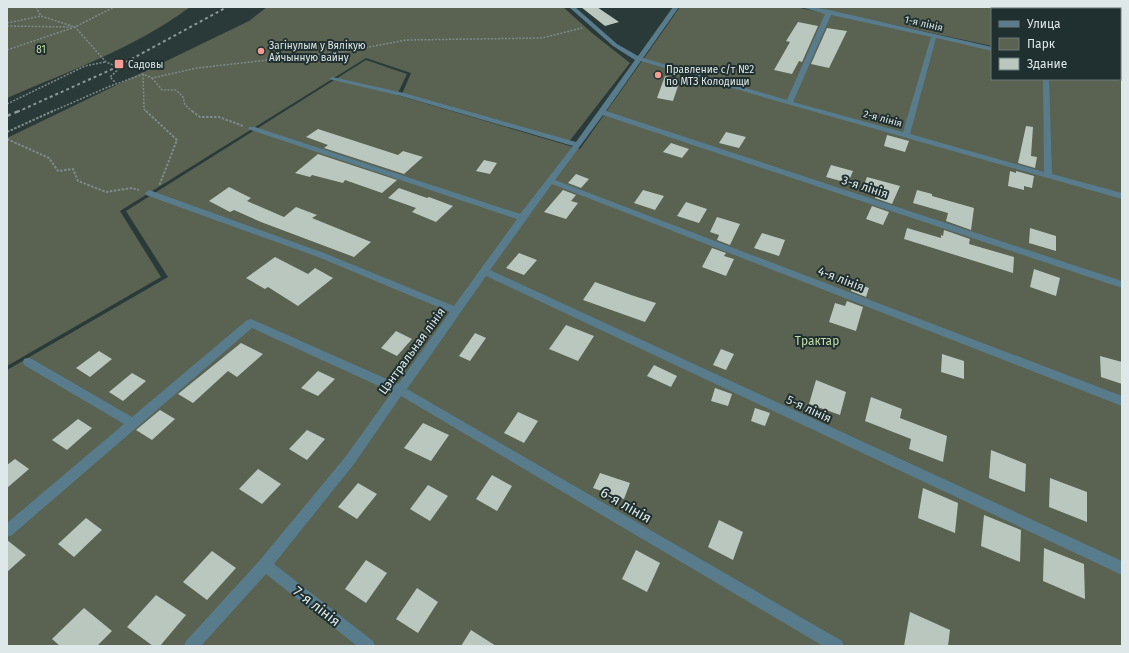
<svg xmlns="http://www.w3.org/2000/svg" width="1129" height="653" viewBox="0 0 1129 653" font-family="'Fira Sans',sans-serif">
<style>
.green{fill:#5a6251}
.building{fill:#b9c7bf}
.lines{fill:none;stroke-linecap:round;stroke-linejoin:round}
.path-far1{stroke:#7e8b8a;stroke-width:1.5;stroke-dasharray:2 1.5;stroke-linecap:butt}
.path{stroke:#7e8b8a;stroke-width:2;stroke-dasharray:2.5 1.5;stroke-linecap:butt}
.minor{fill:#587c8c;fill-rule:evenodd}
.rail-far1{stroke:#8c9898;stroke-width:2;stroke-dasharray:3 3;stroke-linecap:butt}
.rail{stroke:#8c9898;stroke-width:2.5;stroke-dasharray:4 4;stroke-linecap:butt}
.poi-dot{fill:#f59c93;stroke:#202f2f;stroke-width:1.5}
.labels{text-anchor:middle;stroke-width:4;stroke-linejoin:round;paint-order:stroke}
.far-street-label{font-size:10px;fill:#dfe8e8;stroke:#202f2f}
.far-poi-label{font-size:10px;fill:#dfe8e8;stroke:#202f2f;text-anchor:start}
.far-park-label{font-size:10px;fill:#c5dca7;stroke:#202f2f}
.street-label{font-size:12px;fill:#dfe8e8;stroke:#202f2f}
.park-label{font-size:12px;fill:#c5dca7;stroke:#202f2f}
.near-street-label{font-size:14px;fill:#dfe8e8;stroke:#202f2f}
</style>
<rect width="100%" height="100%" fill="#2a3a39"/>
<g class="green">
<path d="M 7,7 L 190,7 C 135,48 69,71 7,98 Z"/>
<path d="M 267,7 L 563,7 L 592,33 L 630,63 L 568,143 L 402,94 L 411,73 L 366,58 L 120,211 L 161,277 L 7,366 L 7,138 L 249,21 Z"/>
<path d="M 680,7 L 796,7 L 992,50 L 992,79 L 1114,79 L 1122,81 L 1122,646 L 7,646 L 7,370 L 168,277 L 126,211 L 366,60 L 407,74 L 397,95 L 580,149 Z"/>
<path d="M 811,7 L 1122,7 L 1122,74 L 1120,74 L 1120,9 L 992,9 L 992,46 Z"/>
</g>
<g class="building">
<path d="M 581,7 L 597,7 L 619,22 L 605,26 Z"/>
<path d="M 798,22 L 818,26 L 802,62 L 799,61 L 792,74 L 774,70 L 790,42 L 786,41 Z"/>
<path d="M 827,28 L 847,31 L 829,68 L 811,64 Z"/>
<path d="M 665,76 L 680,80 L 673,101 L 657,98 Z"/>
<path d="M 1026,126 L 1033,127 L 1031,156 L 1037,157 L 1035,168 L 1018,163 Z"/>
<path d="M 318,129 L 398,155 L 403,151 L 423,157 L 404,174 L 324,148 L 328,145 L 306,137 Z"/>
<path d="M 726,132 L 746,137 L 739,148 L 719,143 Z"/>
<path d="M 887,135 L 909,141 L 905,152 L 884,146 Z"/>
<path d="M 671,143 L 689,149 L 682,158 L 663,152 Z"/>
<path d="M 318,154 L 397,180 L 382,193 L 345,180 L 343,183 L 312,175 L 310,177 L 295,173 Z"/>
<path d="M 484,160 L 497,163 L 490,174 L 476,171 Z"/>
<path d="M 831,165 L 853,171 L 848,183 L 826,177 Z"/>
<path d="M 1010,171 L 1016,173 L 1016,171 L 1034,176 L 1032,188 L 1024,186 L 1024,190 L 1008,186 Z"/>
<path d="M 576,174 L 589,179 L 581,188 L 568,183 Z"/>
<path d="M 867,177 L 900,186 L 892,204 L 875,198 L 877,194 L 862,190 Z"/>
<path d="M 229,187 L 251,198 L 247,201 L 284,217 L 296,207 L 317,215 L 312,218 L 371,242 L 354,257 L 261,222 L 234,210 L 230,212 L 209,201 Z"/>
<path d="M 399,188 L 427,198 L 429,197 L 453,206 L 436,222 L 412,212 L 416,208 L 388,198 Z"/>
<path d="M 563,190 L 576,195 L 571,201 L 578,203 L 566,219 L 544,212 Z"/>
<path d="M 643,190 L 664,196 L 655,210 L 634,203 Z"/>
<path d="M 917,190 L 932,194 L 932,196 L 974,208 L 971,230 L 946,221 L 948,213 L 913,203 Z"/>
<path d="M 686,202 L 707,209 L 699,223 L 677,216 Z"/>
<path d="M 872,206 L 889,212 L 883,225 L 866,219 Z"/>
<path d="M 717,217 L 740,224 L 730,245 L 717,240 L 719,235 L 710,232 Z"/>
<path d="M 907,228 L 941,238 L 941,235 L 943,236 L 944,230 L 970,239 L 969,244 L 1014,257 L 1013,273 L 904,239 Z"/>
<path d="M 1030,228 L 1056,236 L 1056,251 L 1029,243 Z"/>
<path d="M 762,233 L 785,240 L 779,256 L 754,248 Z"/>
<path d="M 712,248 L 726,253 L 724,256 L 734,259 L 726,276 L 702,267 Z"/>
<path d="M 519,253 L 537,260 L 524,275 L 506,268 Z"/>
<path d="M 275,257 L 308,274 L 315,268 L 333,278 L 298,306 L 268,287 L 265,289 L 246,278 Z"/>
<path d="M 1034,269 L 1060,278 L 1056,296 L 1030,287 Z"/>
<path d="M 595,282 L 631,295 L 656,303 L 645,322 L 583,300 Z"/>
<path d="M 854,283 L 869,288 L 866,297 L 851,291 Z"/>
<path d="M 847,301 L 863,307 L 856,331 L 829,322 L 835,303 L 845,306 Z"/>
<path d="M 566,325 L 594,336 L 578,361 L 549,349 Z"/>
<path d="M 396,331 L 412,339 L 397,356 L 381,348 Z"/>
<path d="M 475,333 L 486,338 L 470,361 L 459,356 Z"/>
<path d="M 241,343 L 263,354 L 237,377 L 228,371 L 193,403 L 178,394 Z"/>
<path d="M 721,349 L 734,354 L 726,370 L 713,365 Z"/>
<path d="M 99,351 L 112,359 L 90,377 L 76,368 Z"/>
<path d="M 942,354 L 964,361 L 964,379 L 941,372 Z"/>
<path d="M 1100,356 L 1122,362 L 1122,384 L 1101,377 Z"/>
<path d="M 654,365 L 677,376 L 671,387 L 647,376 Z"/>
<path d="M 318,371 L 335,379 L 318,396 L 301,388 Z"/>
<path d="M 132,373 L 146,381 L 123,401 L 109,392 Z"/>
<path d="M 816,380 L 846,392 L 840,415 L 809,404 Z"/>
<path d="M 715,388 L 732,394 L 728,406 L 711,401 Z"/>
<path d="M 871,397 L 902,409 L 900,418 L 947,436 L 943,462 L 909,449 L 911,439 L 865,421 Z"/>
<path d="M 755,408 L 770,413 L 765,426 L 751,421 Z"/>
<path d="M 160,410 L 175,419 L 152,440 L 136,430 Z"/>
<path d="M 518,412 L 538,421 L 524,443 L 504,433 Z"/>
<path d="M 78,419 L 92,428 L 67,450 L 52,440 Z"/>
<path d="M 423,423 L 449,435 L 431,461 L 404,448 Z"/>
<path d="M 307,430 L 325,439 L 307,460 L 289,449 Z"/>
<path d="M 991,450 L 1026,464 L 1025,492 L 989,478 Z"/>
<path d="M 15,459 L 29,469 L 7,488 L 7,465 Z"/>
<path d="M 258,469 L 281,484 L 262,504 L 239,489 Z"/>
<path d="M 600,473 L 630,483 L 624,499 L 593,488 Z"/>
<path d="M 492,475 L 512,486 L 497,511 L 476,499 Z"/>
<path d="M 1050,478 L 1087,492 L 1087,522 L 1049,507 Z"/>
<path d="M 358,483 L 377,494 L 357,519 L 338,507 Z"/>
<path d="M 428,485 L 448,496 L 430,521 L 410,509 Z"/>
<path d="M 923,488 L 958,503 L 955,533 L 918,518 Z"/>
<path d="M 984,515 L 1021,530 L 1020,562 L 981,546 Z"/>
<path d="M 86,518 L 102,530 L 74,557 L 58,544 Z"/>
<path d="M 719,520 L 743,532 L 733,560 L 708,547 Z"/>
<path d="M 7,540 L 26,555 L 7,572 Z"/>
<path d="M 1044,548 L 1084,564 L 1085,599 L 1043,581 Z"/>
<path d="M 636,550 L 660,563 L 647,592 L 622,579 Z"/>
<path d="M 212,551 L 236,568 L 207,600 L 183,582 Z"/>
<path d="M 366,560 L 387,573 L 366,603 L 345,589 Z"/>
<path d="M 417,588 L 438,602 L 418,633 L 396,619 Z"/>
<path d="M 156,595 L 186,615 L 160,646 L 153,646 L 127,627 Z"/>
<path d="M 84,608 L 112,631 L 97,646 L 60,646 L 52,639 Z"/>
<path d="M 910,612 L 950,630 L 948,646 L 904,646 Z"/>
<path d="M 471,630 L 496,646 L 461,646 Z"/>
</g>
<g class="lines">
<g class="path-far1">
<path d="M 36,7 L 41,16 L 75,27 L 106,62 L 120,68 L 110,77 L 116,83"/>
<path d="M 7,23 L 41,16"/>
<path d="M 7,26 L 71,27"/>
<path d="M 7,50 L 75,27 L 114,7"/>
<path d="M 143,74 L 144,109 L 147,112"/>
<path d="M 152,78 L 162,90 L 176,90 L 183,97 L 185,105 L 193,112"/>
<path d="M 7,104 L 85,66 L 105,62"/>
<path d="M 51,112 L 108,87 L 143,74 L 152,78 L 197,68 L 348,51 L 406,40 L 542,38 L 582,28"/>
</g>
<g class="path">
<path d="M 146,111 L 177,140 L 159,186"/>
<path d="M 192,111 L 200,117 L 219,117 L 243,126"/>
<path d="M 7,132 L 53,111"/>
<path d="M 7,139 L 49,158 L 58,171 L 73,169 L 78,181 L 106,192 L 132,188 L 139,190"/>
</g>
<g class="minor">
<path d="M 569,7 L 575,7 L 617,44 L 638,56 L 673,7 L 679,7 L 643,58 L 787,100 L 825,14 L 801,7 L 812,7 L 829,10 L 992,47 L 992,51 L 936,38 L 910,134 L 1044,172 L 1043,79 L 1049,79 L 1052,174 L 1122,193 L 1122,199 L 787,104 L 641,61 L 606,111 L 1122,281 L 1122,288 L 603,115 L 555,180 L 1122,396 L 1122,406 L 552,184 L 490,270 L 1122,561 L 1122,575 L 486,276 L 407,389 L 842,641 L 844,646 L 823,646 L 401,396 L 354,464 L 274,564 L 373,641 L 375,646 L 357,646 L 266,574 L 201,646 L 184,646 L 186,641 L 260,560 L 346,456 L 392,392 L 252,328 L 12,535 L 7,537 L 7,523 L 124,424 L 24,365 L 23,362 L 24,359 L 28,358 L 32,359 L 132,417 L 247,320 L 251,319 L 398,384 L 450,312 L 318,257 L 146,195 L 145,193 L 149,190 L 152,191 L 324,253 L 454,306 L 517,219 L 248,129 L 249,127 L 255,127 L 520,214 L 573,146 L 401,96 L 329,79 L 332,77 L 404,93 L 576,142 L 635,60 L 613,46 ZM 831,15 L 931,37 L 903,132 L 793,102 Z"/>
<path d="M 1120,77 L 1122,77 L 1122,81 L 1117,79 L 1120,79 Z"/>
</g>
<path class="rail-far1" d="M 17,112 L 117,67 L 227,7"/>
<path class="rail" d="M 7,116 L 19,111"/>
</g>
<g class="poi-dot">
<circle cx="261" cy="51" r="4"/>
<rect x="114" y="59" width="10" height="10" rx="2"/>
<circle cx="658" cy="75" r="4"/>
</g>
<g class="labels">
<g class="far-street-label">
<text transform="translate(924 23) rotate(13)" y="4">1-я лінія</text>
<text transform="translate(883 118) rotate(15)" y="4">2-я лінія</text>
</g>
<g class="far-poi-label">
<text x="269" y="49">Загінулым у Вялікую<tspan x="269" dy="12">Айчынную вайну</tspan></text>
<text x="128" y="68">Садовы</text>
<text x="666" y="73">Правление с/т №2<tspan x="666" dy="12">по МТЗ Колодищи</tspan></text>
</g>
<g class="far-park-label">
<text x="41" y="53">81</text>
</g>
<g class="street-label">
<text transform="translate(865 187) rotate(18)" y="4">3-я лінія</text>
<text transform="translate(841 279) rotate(21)" y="4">4-я лінія</text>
<text transform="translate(412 351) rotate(-54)" y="4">Цэнтральная лінія</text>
<text transform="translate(809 409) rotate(25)" y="4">5-я лінія</text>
</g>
<g class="park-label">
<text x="817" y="345">Трактар</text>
</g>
<g class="near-street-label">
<text transform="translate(626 505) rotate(30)" y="5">6-я лінія</text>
<text transform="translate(317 606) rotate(38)" y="5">7-я лінія</text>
</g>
</g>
<rect width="1129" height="653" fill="none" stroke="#dfe8e8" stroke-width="16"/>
<rect x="991" y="8" width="130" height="72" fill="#202f2f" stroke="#6c7979"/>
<rect x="999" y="21" width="20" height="6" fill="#587c8c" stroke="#6c7979"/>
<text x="1027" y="28" font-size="12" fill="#dfe8e8">Улица</text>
<rect x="999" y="38" width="20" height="12" fill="#5a6251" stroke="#6c7979"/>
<text x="1027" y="48" font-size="12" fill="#dfe8e8">Парк</text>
<rect x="999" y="58" width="20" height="12" fill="#b9c7bf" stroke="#6c7979"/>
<text x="1027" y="68" font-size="12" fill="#dfe8e8">Здание</text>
</svg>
